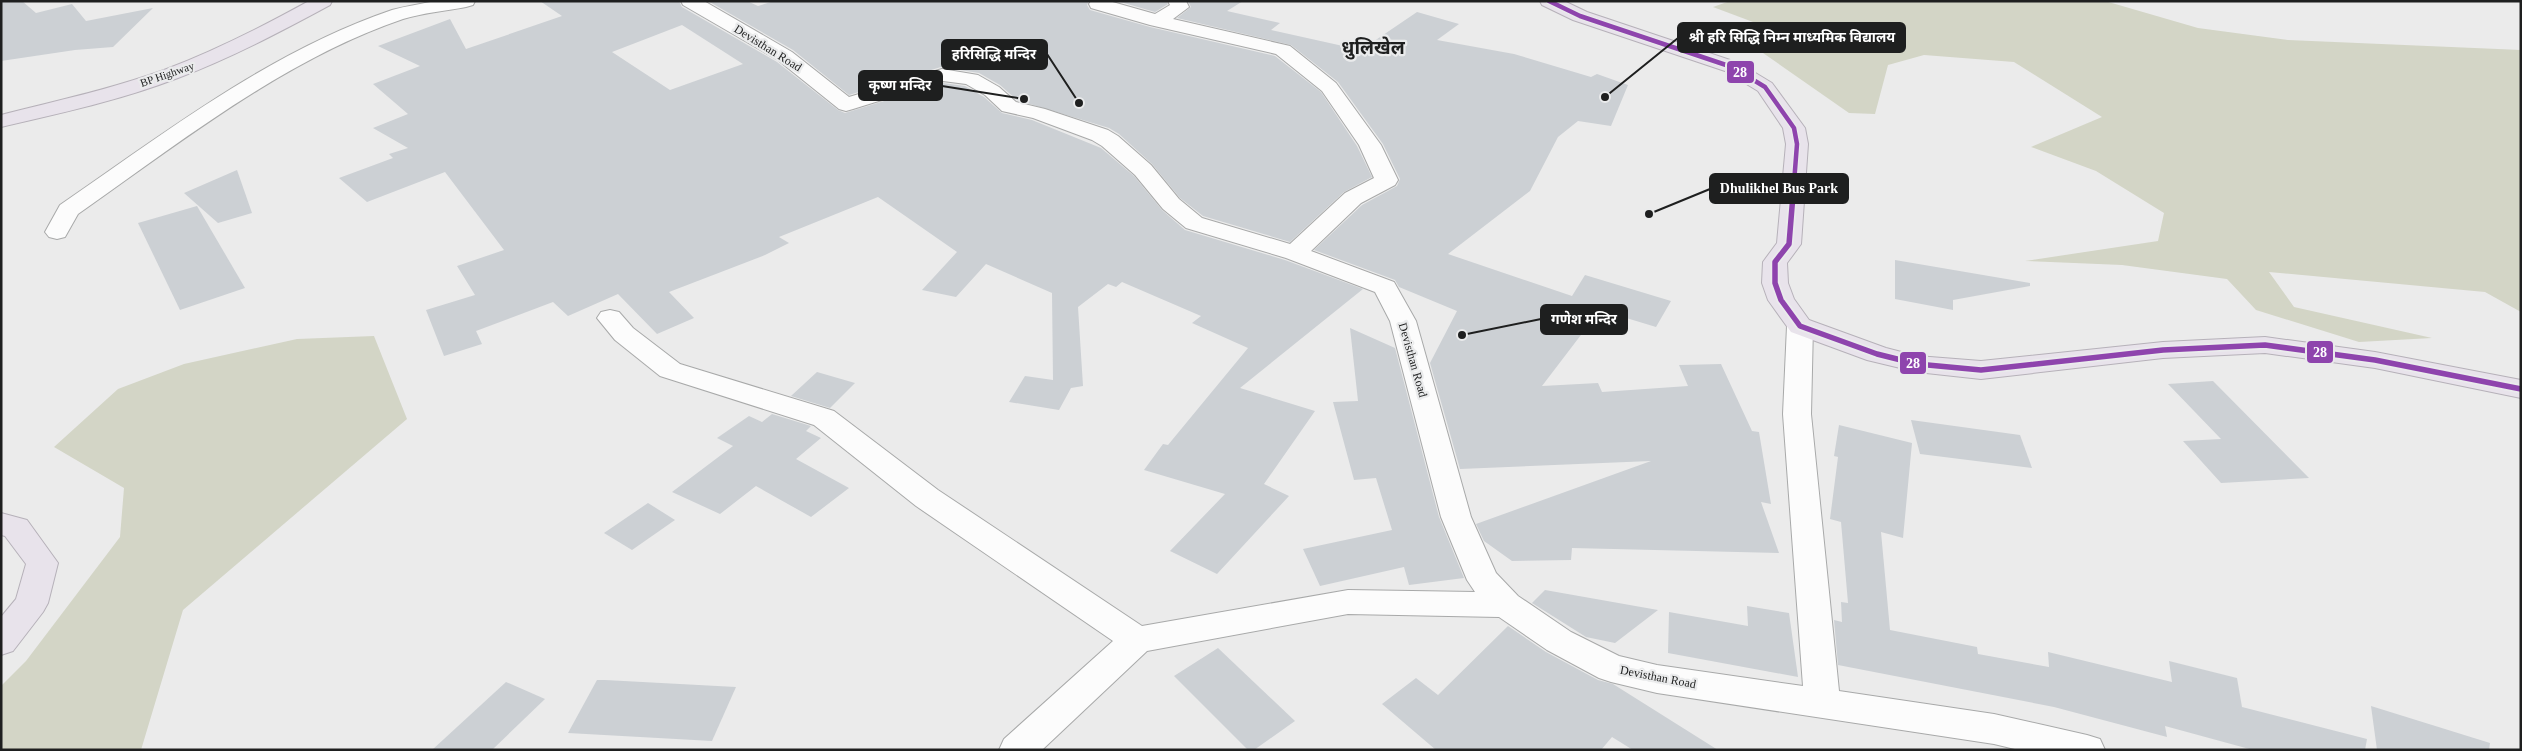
<svg xmlns="http://www.w3.org/2000/svg" width="2522" height="751" viewBox="0 0 2522 751" font-family="'Times New Roman','Noto Sans Devanagari',serif">
<style>
.green{fill:#d3d5c6}
.building{fill:#ccd0d4;fill-rule:evenodd}
.lines{fill:none;stroke-linecap:round;stroke-linejoin:round}
.street-casing{stroke:#a8a9a9;stroke-width:2}
.highway-casing{stroke:#b6b1b9;stroke-width:2}
.street{fill:#fcfcfc;fill-rule:evenodd}
.highway{fill:#e8e3eb;fill-rule:evenodd}
.bus-1-far1-casing{stroke:#eaebec;stroke-width:7}
.bus-1-casing{stroke:#eaebec;stroke-width:9}
.bus-1-far1{stroke:#8e44ad;stroke-width:4.5}
.bus-1{stroke:#8e44ad;stroke-width:5.5}
.labels{text-anchor:middle;stroke-width:4.5;stroke-linejoin:round;paint-order:stroke}
.far-street-label{font-size:11px;fill:#1e1f1f;stroke:#eaebec}
.street-label{font-size:12px;fill:#1e1f1f;stroke:#eaebec}
.far-town-label{font-size:19px;font-weight:bold;fill:#1e1f1f;stroke:#eaebec}
.leader{fill:none;stroke:#1e1f1f;stroke-width:2}
.callout-dot{fill:#1e1f1f;stroke:#eaebec;stroke-width:2}
.callout{fill:#1e1f1f;stroke:#1e1f1f;stroke-width:2}
.callout-label{font-size:14px;text-anchor:middle;font-weight:bold;fill:#fff}
.line-badge{stroke:#eaebec;stroke-width:2}
.badge-label{font-size:14px;text-anchor:middle;font-weight:bold;fill:#fff}
</style>
<rect width="100%" height="100%" fill="#ebebeb"/>
<g class="green">
<path d="M 1730,1 L 2105,1 L 2198,28 L 2288,40 L 2521,50 L 2521,312 L 2485,292 L 2269,272 L 2294,307 L 2432,338 L 2359,342 L 2256,310 L 2227,279 L 2122,265 L 2025,261 L 2158,241 L 2164,213 L 2096,171 L 2031,147 L 2102,117 L 2014,62 L 1924,55 L 1888,65 L 1875,114 L 1849,113 L 1763,53 L 1761,25 L 1713,7 Z"/>
<path d="M 374,336 L 407,419 L 183,610 L 141,750 L 1,750 L 1,686 L 26,661 L 120,537 L 124,488 L 54,447 L 118,389 L 184,364 L 297,339 Z"/>
</g>
<g class="building">
<path d="M 1,1 L 22,1 L 36,13 L 72,4 L 86,21 L 153,8 L 113,47 L 75,50 L 1,61 Z"/>
<path d="M 540,1 L 679,1 L 682,7 L 777,62 L 838,110 L 845,113 L 943,83 L 965,86 L 984,97 L 1002,113 L 1032,120 L 1101,148 L 1134,176 L 1162,210 L 1185,230 L 1285,260 L 1363,289 L 1240,388 L 1315,411 L 1264,484 L 1289,496 L 1217,574 L 1170,551 L 1225,494 L 1144,470 L 1163,444 L 1168,445 L 1248,348 L 1192,323 L 1201,316 L 1122,282 L 1116,287 L 1108,284 L 1078,307 L 1083,386 L 1071,388 L 1059,410 L 1009,402 L 1025,376 L 1053,380 L 1052,293 L 986,264 L 956,297 L 922,290 L 957,252 L 878,197 L 779,237 L 789,243 L 765,255 L 669,292 L 694,318 L 657,334 L 618,294 L 568,316 L 553,302 L 476,331 L 482,344 L 444,356 L 426,310 L 475,295 L 457,266 L 504,250 L 445,172 L 367,202 L 339,178 L 393,158 L 389,154 L 408,148 L 373,128 L 408,114 L 373,84 L 420,66 L 378,46 L 450,19 L 466,49 L 562,16 ZM 682,25 L 743,64 L 670,90 L 612,52 Z"/>
<path d="M 708,1 L 747,1 L 758,6 L 774,1 L 1089,1 L 1087,5 L 1090,10 L 1150,27 L 1275,56 L 1321,92 L 1357,146 L 1372,177 L 1344,192 L 1290,242 L 1203,216 L 1180,198 L 1152,164 L 1119,134 L 1109,128 L 1017,100 L 1000,85 L 979,73 L 941,67 L 849,95 L 793,50 Z"/>
<path d="M 1117,1 L 1166,1 L 1168,4 L 1155,12 Z"/>
<path d="M 1188,1 L 1243,1 L 1227,11 L 1280,23 L 1271,30 L 1361,50 L 1417,12 L 1459,24 L 1437,40 L 1514,54 L 1591,77 L 1597,74 L 1628,85 L 1611,126 L 1578,121 L 1558,137 L 1530,191 L 1448,254 L 1572,296 L 1585,275 L 1671,301 L 1656,327 L 1600,310 L 1542,386 L 1598,383 L 1602,392 L 1688,386 L 1679,365 L 1721,364 L 1752,431 L 1759,432 L 1771,504 L 1761,502 L 1779,553 L 1572,548 L 1571,560 L 1512,561 L 1484,541 L 1476,524 L 1651,461 L 1460,469 L 1430,363 L 1457,311 L 1399,287 L 1395,280 L 1314,250 L 1362,205 L 1397,186 L 1400,179 L 1383,144 L 1338,82 L 1291,45 L 1177,18 L 1191,7 Z"/>
<path d="M 237,170 L 252,213 L 218,223 L 184,193 Z"/>
<path d="M 197,206 L 245,288 L 180,310 L 138,223 Z"/>
<path d="M 1895,260 L 2030,283 L 2030,286 L 1953,300 L 1953,310 L 1895,299 Z"/>
<path d="M 1350,328 L 1395,348 L 1439,517 L 1464,578 L 1409,585 L 1404,567 L 1320,586 L 1303,549 L 1392,530 L 1376,478 L 1354,480 L 1333,402 L 1358,401 Z"/>
<path d="M 817,372 L 855,383 L 830,408 L 791,396 Z"/>
<path d="M 2213,381 L 2309,478 L 2221,483 L 2183,441 L 2221,439 L 2168,384 Z"/>
<path d="M 772,414 L 811,426 L 806,431 L 821,438 L 796,459 L 849,488 L 811,517 L 756,486 L 720,514 L 672,492 L 733,446 L 717,438 L 749,416 L 762,422 Z"/>
<path d="M 1911,420 L 2020,435 L 2032,468 L 1920,454 Z"/>
<path d="M 1839,425 L 1912,443 L 1903,538 L 1881,532 L 1890,630 L 1977,647 L 1978,654 L 2049,667 L 2048,652 L 2172,682 L 2169,661 L 2237,678 L 2242,707 L 2367,739 L 2365,750 L 2253,750 L 2165,726 L 2167,737 L 2054,707 L 1838,665 L 1834,620 L 1842,622 L 1841,602 L 1848,603 L 1841,522 L 1830,519 L 1838,457 L 1834,456 Z"/>
<path d="M 648,503 L 675,520 L 632,550 L 604,533 Z"/>
<path d="M 1545,590 L 1658,610 L 1615,643 L 1586,637 L 1532,603 Z"/>
<path d="M 1747,606 L 1789,613 L 1798,677 L 1668,653 L 1669,612 L 1748,626 Z"/>
<path d="M 1508,626 L 1546,652 L 1598,680 L 1613,684 L 1718,750 L 1633,750 L 1612,737 L 1601,750 L 1436,750 L 1382,704 L 1416,678 L 1438,695 Z"/>
<path d="M 1218,648 L 1295,721 L 1254,750 L 1248,750 L 1174,676 Z"/>
<path d="M 597,680 L 605,680 L 736,687 L 712,741 L 568,733 Z"/>
<path d="M 506,682 L 545,699 L 492,750 L 432,750 Z"/>
<path d="M 2371,706 L 2490,743 L 2489,750 L 2377,750 Z"/>
</g>
<g class="lines">
<g class="street-casing">
<g id="street">
<path d="M 436,1 L 475,1 L 473,5 L 466,7 C 445,11 423,13 403,19 C 285,59 179,143 78,214 L 65,237 L 57,239 L 49,237 L 45,232 L 60,205 C 165,133 269,52 392,10 C 406,6 421,4 436,1 Z"/>
<path d="M 681,1 L 704,1 L 792,52 L 849,97 L 942,69 L 978,75 L 999,87 L 1016,102 L 1045,109 L 1108,130 L 1118,136 L 1151,165 L 1179,199 L 1202,218 L 1290,244 L 1345,193 L 1374,178 L 1359,145 L 1322,91 L 1276,54 L 1150,25 L 1091,8 L 1089,4 L 1091,1 L 1109,1 L 1155,14 L 1170,5 L 1168,1 L 1186,1 L 1189,7 L 1173,19 L 1290,46 L 1336,83 L 1381,145 L 1398,180 L 1395,185 L 1361,203 L 1311,251 L 1394,282 L 1416,321 L 1471,517 L 1496,573 L 1518,596 L 1571,632 L 1619,656 L 1657,665 L 1803,686 L 1783,414 L 1787,326 L 1791,320 L 1800,318 L 1809,320 L 1813,326 L 1811,414 L 1839,691 L 1994,714 L 2087,735 L 2100,739 L 2105,750 L 2019,750 L 1994,744 L 1657,693 L 1611,682 L 1599,678 L 1547,650 L 1499,617 L 1348,614 L 1147,651 L 1042,750 L 999,750 L 1004,739 L 1113,641 L 916,506 L 814,425 L 660,376 L 615,340 L 597,318 L 601,312 L 610,310 L 619,312 L 633,328 L 680,364 L 834,411 L 938,490 L 1142,626 L 1348,590 L 1475,592 L 1467,580 L 1441,517 L 1390,321 L 1375,292 L 1286,258 L 1186,228 L 1163,209 L 1135,175 L 1102,146 L 1092,140 L 1033,118 L 1002,111 L 985,95 L 966,84 L 943,81 L 853,109 L 846,111 L 839,109 L 778,60 L 683,5 Z"/>
</g>
</g>
<g class="highway-casing">
<g id="highway">
<path d="M 309,1 L 332,1 L 330,5 C 280,32 231,58 178,78 C 121,100 61,113 1,127 L 1,115 C 56,101 111,89 164,70 C 214,51 262,27 309,1 Z"/>
<path d="M 1540,1 L 1564,1 L 1587,12 L 1739,63 L 1772,83 L 1805,128 L 1808,144 L 1801,244 L 1787,263 L 1788,283 L 1794,299 L 1809,320 L 1886,348 L 1917,356 L 1981,361 L 2163,342 L 2265,337 L 2375,352 L 2521,380 L 2521,398 L 2375,368 L 2265,353 L 2163,358 L 1981,379 L 1917,372 L 1867,360 L 1791,332 L 1768,300 L 1762,283 L 1763,262 L 1777,243 L 1786,144 L 1783,128 L 1758,91 L 1725,71 L 1573,20 L 1542,5 Z"/>
<path d="M 1,513 L 27,520 L 58,563 L 48,603 L 43,612 L 13,651 L 1,655 L 1,617 L 16,599 L 26,564 L 5,536 L 1,535 Z"/>
</g>
</g>
<use href="#street" class="street"/>
<use href="#highway" class="highway"/>
<g class="bus-1-far1-casing">
<path id="bus-1-far1" d="M 1549,1 L 1580,16 L 1732,67 L 1765,87 L 1794,128 L 1797,144 L 1793,196"/>
</g>
<g class="bus-1-casing">
<path id="bus-1" d="M 1793,195 L 1789,244 L 1775,262 L 1775,283 L 1781,300 L 1800,326 L 1877,354 L 1917,364 L 1981,370 L 2163,350 L 2265,345 L 2375,360 L 2521,389"/>
</g>
<use href="#bus-1-far1" class="bus-1-far1"/>
<use href="#bus-1" class="bus-1"/>
</g>
<g class="labels">
<g class="far-street-label">
<text transform="translate(167 74) rotate(-19)" y="4">BP Highway</text>
</g>
<g class="street-label">
<text transform="translate(768 48) rotate(32)" y="4">Devisthan Road</text>
<text transform="translate(1413 360) rotate(74)" y="4">Devisthan Road</text>
<text transform="translate(1658 677) rotate(11)" y="4">Devisthan Road</text>
</g>
<g class="far-town-label">
<text x="1373" y="54">धुलिखेल</text>
</g>
</g>
<path class="leader" d="M1605 97L1678 38M1079 103L1047 54M1024 99L942 86M1649 214L1710 189M1462 335L1541 319"/>
<g class="callout-dot">
<circle cx="1605" cy="97" r="5"/>
<circle cx="1079" cy="103" r="5"/>
<circle cx="1024" cy="99" r="5"/>
<circle cx="1649" cy="214" r="5"/>
<circle cx="1462" cy="335" r="5"/>
</g>
<g class="callout">
<rect x="1678" y="23" width="227" height="29" rx="5"/>
<rect x="942" y="40" width="105" height="29" rx="5"/>
<rect x="859" y="71" width="83" height="29" rx="5"/>
<rect x="1710" y="174" width="138" height="29" rx="5"/>
<rect x="1541" y="305" width="86" height="29" rx="5"/>
</g>
<g class="callout-label">
<text x="1792" y="42">श्री हरि सिद्धि निम्न माध्यमिक विद्यालय</text>
<text x="994" y="59">हरिसिद्धि मन्दिर</text>
<text x="900" y="90">कृष्ण मन्दिर</text>
<text x="1779" y="193">Dhulikhel Bus Park</text>
<text x="1584" y="324">गणेश मन्दिर</text>
</g>
<g class="line-badge">
<rect x="1726" y="60" width="29" height="24" rx="5" fill="#8e44ad"/>
<rect x="2306" y="340" width="28" height="24" rx="5" fill="#8e44ad"/>
<rect x="1899" y="351" width="28" height="24" rx="5" fill="#8e44ad"/>
</g>
<g class="badge-label">
<text x="1740" y="77">28</text>
<text x="2320" y="357">28</text>
<text x="1913" y="368">28</text>
</g>
<rect width="2522" height="751" fill="none" stroke="#1e1f1f" stroke-width="5"/>
</svg>
